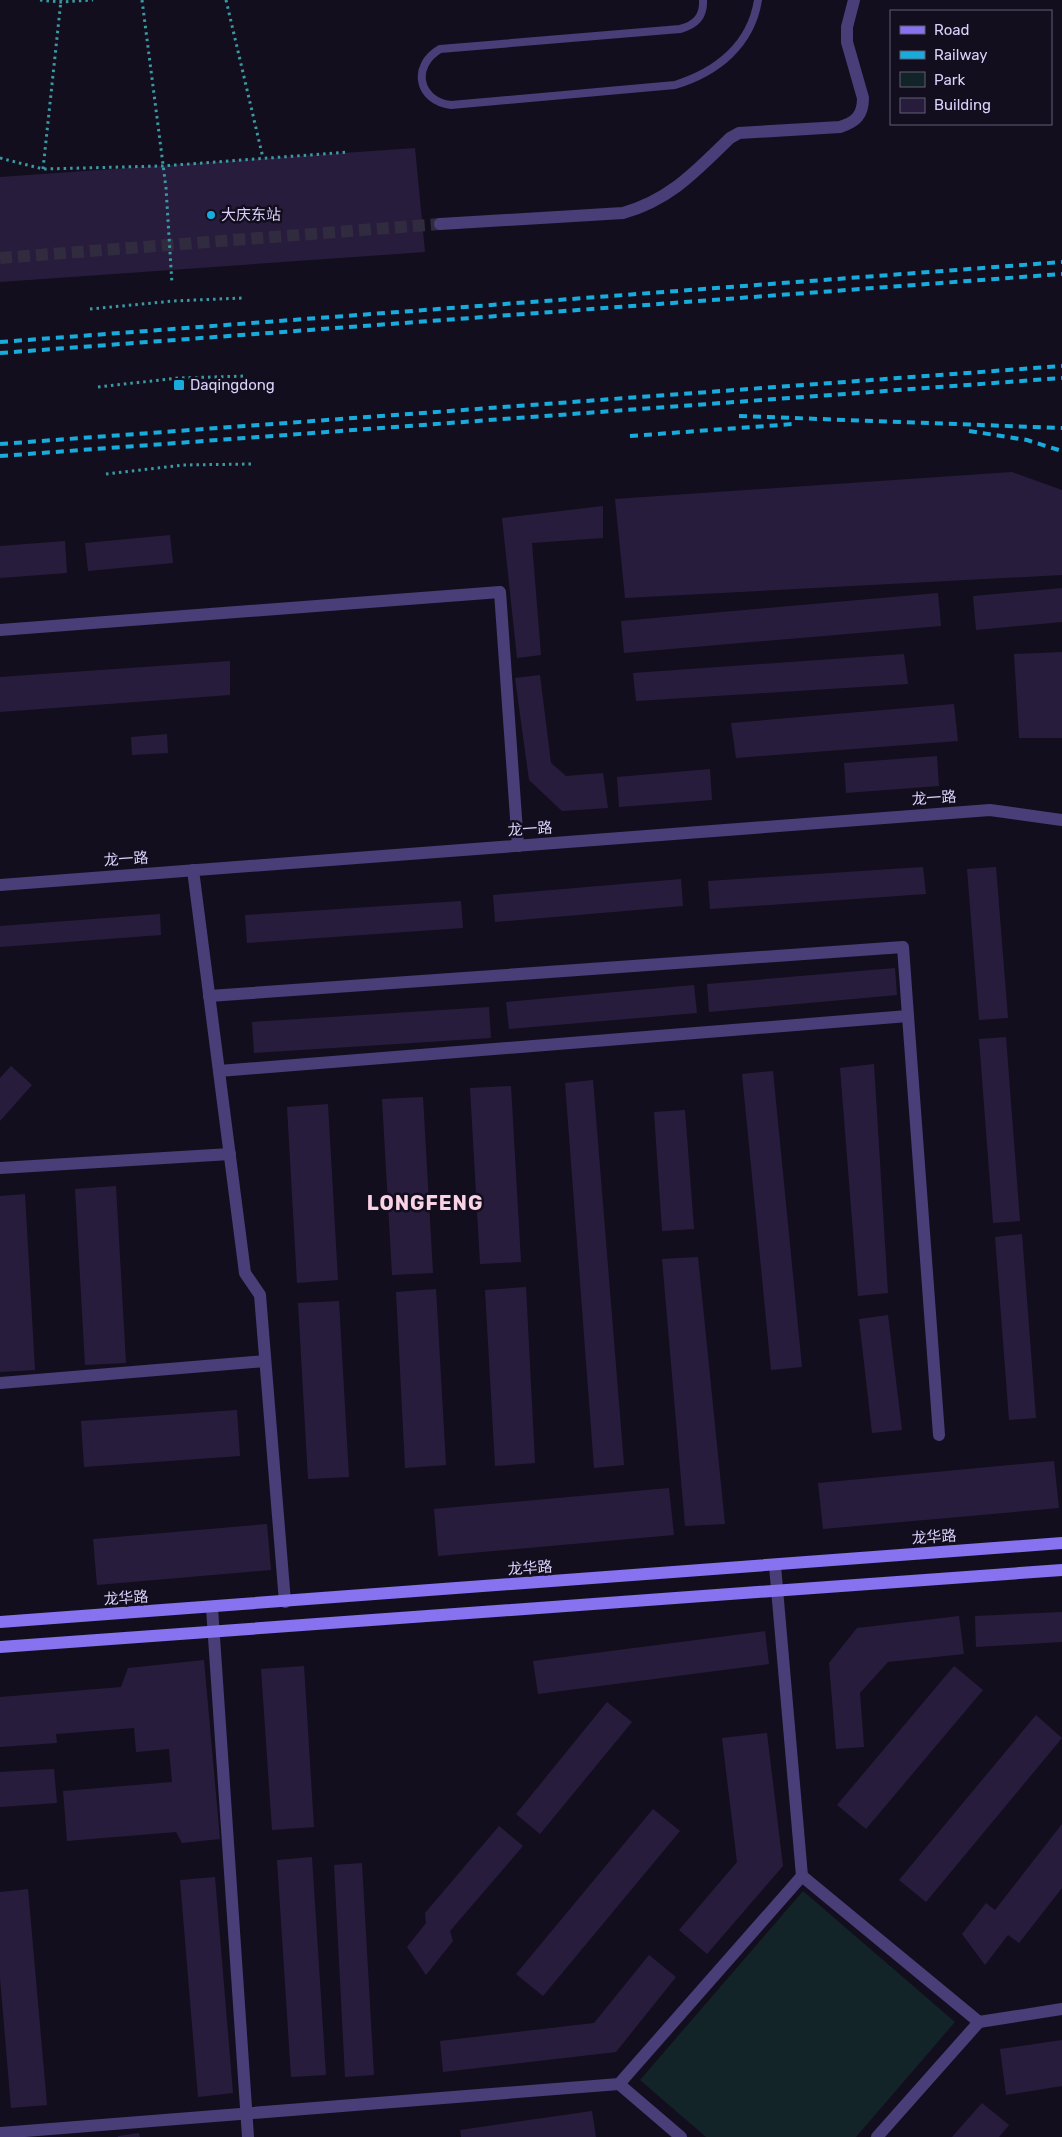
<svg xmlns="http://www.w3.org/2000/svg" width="1062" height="2137" viewBox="0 0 1062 2137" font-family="Rubik,'Noto Sans SC',sans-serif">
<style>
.green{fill:#122427}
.building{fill:#281c3c}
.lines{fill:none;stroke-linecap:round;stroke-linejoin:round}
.minor-tunnel{stroke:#312b3f;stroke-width:12;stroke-dasharray:12 6;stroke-linecap:butt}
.path{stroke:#3a9aa4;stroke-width:3;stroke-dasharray:2.5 4;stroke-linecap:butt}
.service{stroke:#493e78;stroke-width:8}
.minor{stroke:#493e78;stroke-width:12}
.tertiary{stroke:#493e78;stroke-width:12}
.secondary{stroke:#8772ef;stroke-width:12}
.rail{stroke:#18acdd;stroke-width:4;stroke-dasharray:8 6;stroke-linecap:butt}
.poi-dot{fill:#18acdd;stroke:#130e1e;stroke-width:2}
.labels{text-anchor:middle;stroke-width:5;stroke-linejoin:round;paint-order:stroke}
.poi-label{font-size:15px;fill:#dbd0fa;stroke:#130e1e;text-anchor:start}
.street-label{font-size:15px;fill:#dbd0fa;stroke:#130e1e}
.district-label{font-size:20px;font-weight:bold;letter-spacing:1px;fill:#fad2e5;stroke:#130e1e}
</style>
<rect width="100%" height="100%" fill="#130e1e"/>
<path class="green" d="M 803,1891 L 955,2022 L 856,2137 L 706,2137 L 640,2080 Z"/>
<g class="building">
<path d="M 415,148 L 425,252 L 0,282 L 0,177 Z"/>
<path d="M 1012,472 L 1062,490 L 1062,575 L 625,598 L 615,499 Z"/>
<path d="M 603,506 L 603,538 L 532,543 L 541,655 L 517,658 L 502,518 Z"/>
<path d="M 170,535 L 173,563 L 88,571 L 85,543 Z"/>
<path d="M 65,541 L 67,573 L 0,578 L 0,546 Z"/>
<path d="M 1062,588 L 1062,622 L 976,630 L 973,596 Z"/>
<path d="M 938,593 L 941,626 L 624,653 L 621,621 Z"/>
<path d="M 1062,652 L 1062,738 L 1019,738 L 1014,654 Z"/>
<path d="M 904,654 L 908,684 L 636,701 L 633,673 Z"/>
<path d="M 230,661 L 230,695 L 0,712 L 0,677 Z"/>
<path d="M 540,675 L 551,763 L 566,776 L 603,773 L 608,808 L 562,811 L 529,780 L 515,678 Z"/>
<path d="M 954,704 L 958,741 L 736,758 L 731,723 Z"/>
<path d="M 167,734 L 168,753 L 132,755 L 131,737 Z"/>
<path d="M 937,756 L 939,786 L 846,793 L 844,763 Z"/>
<path d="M 710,769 L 712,800 L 619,807 L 617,777 Z"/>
<path d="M 923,867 L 926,894 L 710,909 L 708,881 Z"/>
<path d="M 996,867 L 1008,1018 L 979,1020 L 967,869 Z"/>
<path d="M 681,879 L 683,906 L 495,922 L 493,895 Z"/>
<path d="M 461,901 L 463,928 L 247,943 L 245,915 Z"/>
<path d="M 160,914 L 161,935 L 0,947 L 0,926 Z"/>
<path d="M 895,968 L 897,995 L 709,1012 L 707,984 Z"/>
<path d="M 694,985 L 697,1013 L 509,1029 L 506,1002 Z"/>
<path d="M 489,1007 L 491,1038 L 254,1053 L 252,1022 Z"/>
<path d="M 1006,1037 L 1020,1221 L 993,1223 L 979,1039 Z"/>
<path d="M 874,1064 L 888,1293 L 858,1296 L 840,1068 Z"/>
<path d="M 11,1066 L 32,1085 L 0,1121 L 0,1078 Z"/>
<path d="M 773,1071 L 802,1367 L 771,1370 L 742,1074 Z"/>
<path d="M 593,1080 L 624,1465 L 594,1468 L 565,1083 Z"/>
<path d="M 511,1086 L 521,1262 L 480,1264 L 470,1088 Z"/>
<path d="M 423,1097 L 433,1273 L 392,1275 L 382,1099 Z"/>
<path d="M 328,1104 L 338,1280 L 297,1283 L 287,1107 Z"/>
<path d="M 685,1110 L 694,1229 L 662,1231 L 654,1112 Z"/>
<path d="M 116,1186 L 126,1363 L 85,1365 L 75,1189 Z"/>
<path d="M 25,1194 L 35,1370 L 0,1372 L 0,1196 Z"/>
<path d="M 1022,1234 L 1036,1418 L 1009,1420 L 995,1237 Z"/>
<path d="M 698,1257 L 725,1524 L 685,1526 L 662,1259 Z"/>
<path d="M 526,1287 L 535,1463 L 495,1466 L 485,1290 Z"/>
<path d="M 436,1289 L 446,1465 L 405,1468 L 396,1292 Z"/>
<path d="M 339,1301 L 349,1477 L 308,1479 L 298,1303 Z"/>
<path d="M 888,1315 L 902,1430 L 872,1433 L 859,1319 Z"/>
<path d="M 237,1410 L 240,1456 L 84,1467 L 81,1421 Z"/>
<path d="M 1054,1461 L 1059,1508 L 823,1529 L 818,1483 Z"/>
<path d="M 669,1488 L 674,1535 L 438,1556 L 434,1509 Z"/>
<path d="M 267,1524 L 271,1570 L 97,1585 L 93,1539 Z"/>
<path d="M 1062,1612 L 1062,1642 L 976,1647 L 975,1616 Z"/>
<path d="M 959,1616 L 964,1654 L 888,1662 L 860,1693 L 864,1747 L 836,1749 L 829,1663 L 857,1628 Z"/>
<path d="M 765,1631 L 769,1664 L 538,1694 L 533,1661 Z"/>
<path d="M 204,1660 L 220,1839 L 182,1843 L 176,1832 L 67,1841 L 63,1791 L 172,1782 L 169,1749 L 136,1752 L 134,1728 L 56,1734 L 57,1743 L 0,1747 L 0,1697 L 121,1687 L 128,1668 Z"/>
<path d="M 304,1666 L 314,1827 L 272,1830 L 261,1669 Z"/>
<path d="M 954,1666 L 983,1690 L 866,1829 L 837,1805 Z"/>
<path d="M 607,1702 L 632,1722 L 540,1834 L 516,1814 Z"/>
<path d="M 1036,1715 L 1062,1738 L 926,1902 L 899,1880 Z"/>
<path d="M 767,1733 L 783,1866 L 707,1954 L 679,1930 L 737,1862 L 722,1738 Z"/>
<path d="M 54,1769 L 57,1803 L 0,1807 L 0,1772 Z"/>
<path d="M 653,1809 L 680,1831 L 543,1996 L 516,1974 Z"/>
<path d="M 1062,1824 L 1062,1888 L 1019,1943 L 1008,1935 L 985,1965 L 962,1934 L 986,1903 L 995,1910 Z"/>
<path d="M 499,1826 L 523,1846 L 450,1931 L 453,1941 L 426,1975 L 407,1947 L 426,1923 L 425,1913 Z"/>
<path d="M 312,1857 L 326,2075 L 291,2077 L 277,1860 Z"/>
<path d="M 362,1863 L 374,2075 L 345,2077 L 334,1865 Z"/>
<path d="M 215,1877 L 233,2093 L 198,2097 L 180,1880 Z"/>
<path d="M 28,1889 L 47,2105 L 11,2108 L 0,1978 L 0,1892 Z"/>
<path d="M 649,1955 L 676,1977 L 616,2052 L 443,2072 L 440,2041 L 594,2023 Z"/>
<path d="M 1062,2040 L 1062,2086 L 1006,2095 L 1000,2049 Z"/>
<path d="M 982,2103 L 1009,2125 L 999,2137 L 952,2137 Z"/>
<path d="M 592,2111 L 596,2137 L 461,2137 L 460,2130 Z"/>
<path d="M 139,2133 L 140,2137 L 118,2137 L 118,2136 Z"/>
</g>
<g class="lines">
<path class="minor-tunnel" d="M 0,258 L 440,224"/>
<g class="path">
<path d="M 40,0 L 60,2 L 93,0"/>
<path d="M 142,0 L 166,188 L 172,284"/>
<path d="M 226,0 L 263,158"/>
<path d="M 0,158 L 43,169 L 162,166 L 349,152"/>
<path d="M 43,169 L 61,0"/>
<path d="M 90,309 L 173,301 L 242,298"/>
<path d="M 98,387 L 178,378 L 247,376"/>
<path d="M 106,474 L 183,465 L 252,464"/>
</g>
<path class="service" d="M 703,0 C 704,16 696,25 680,29 L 440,49 C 411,66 418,101 451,105 L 675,85 C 717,72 751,45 758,0"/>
<g class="minor">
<path d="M 440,224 L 623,213 C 670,200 696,171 730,138 L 739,133 L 840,127 C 856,122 863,115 863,98 L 847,42 L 847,27 L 854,0"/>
<path d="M 0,630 L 500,592 L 518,846"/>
<path d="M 193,870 L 245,1273 L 260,1295 L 285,1602"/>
<path d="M 209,996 L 903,947 L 908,1016 L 219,1071"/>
<path d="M 908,1016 L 939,1435"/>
<path d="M 0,1168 L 230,1154"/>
<path d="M 0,1383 L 265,1361"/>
<path d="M 775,1566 L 802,1876"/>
<path d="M 212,1608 L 248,2137"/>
<path d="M 979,2022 L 1062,2009"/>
<path d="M 619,2084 L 681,2137"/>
<path d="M 0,2133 L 619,2084 L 802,1876 L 979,2022 L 877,2137"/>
</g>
<path class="tertiary" d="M 0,885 L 990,810 L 1062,820"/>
<g class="secondary">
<path d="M 0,1622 L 1062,1543"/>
<path d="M 0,1647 L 1062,1570"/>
</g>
<g class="rail">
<path d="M 0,342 L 1062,262"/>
<path d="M 0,353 L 1062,274"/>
<path d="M 739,416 L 1062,428"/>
<path d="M 969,431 L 1027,440 L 1062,451"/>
<path d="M 630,436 L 793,424"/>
<path d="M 0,444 L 1062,366"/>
<path d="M 0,456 L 1062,378"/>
</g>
</g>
<g class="poi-dot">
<circle cx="211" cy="215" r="5"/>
<rect x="173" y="379" width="12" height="12" rx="2.5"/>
</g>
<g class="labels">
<g class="poi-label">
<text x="221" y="220">大庆东站</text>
<text x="190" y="390">Daqingdong</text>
</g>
<g class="street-label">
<text transform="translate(934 798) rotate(-4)" y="5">龙一路</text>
<text transform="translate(530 829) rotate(-4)" y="5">龙一路</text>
<text transform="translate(126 859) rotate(-4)" y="5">龙一路</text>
<text transform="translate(934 1537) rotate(-4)" y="5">龙华路</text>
<text transform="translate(530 1568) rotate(-4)" y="5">龙华路</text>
<text transform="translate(126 1598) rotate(-4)" y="5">龙华路</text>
</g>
<g class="district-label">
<text x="425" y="1210">LONGFENG</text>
</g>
</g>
<rect x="890" y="10" width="162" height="115" fill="#130e1e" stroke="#635c76"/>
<rect x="900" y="26" width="25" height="8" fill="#8772ef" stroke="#635c76"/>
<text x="934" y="35" font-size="15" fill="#dbd0fa">Road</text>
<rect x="900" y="51" width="25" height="8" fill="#18acdd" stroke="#635c76"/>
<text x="934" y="60" font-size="15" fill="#dbd0fa">Railway</text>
<rect x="900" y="72" width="25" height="15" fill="#122427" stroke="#635c76"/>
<text x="934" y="85" font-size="15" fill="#dbd0fa">Park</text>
<rect x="900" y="98" width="25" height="15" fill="#281c3c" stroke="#635c76"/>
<text x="934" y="110" font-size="15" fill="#dbd0fa">Building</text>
</svg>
